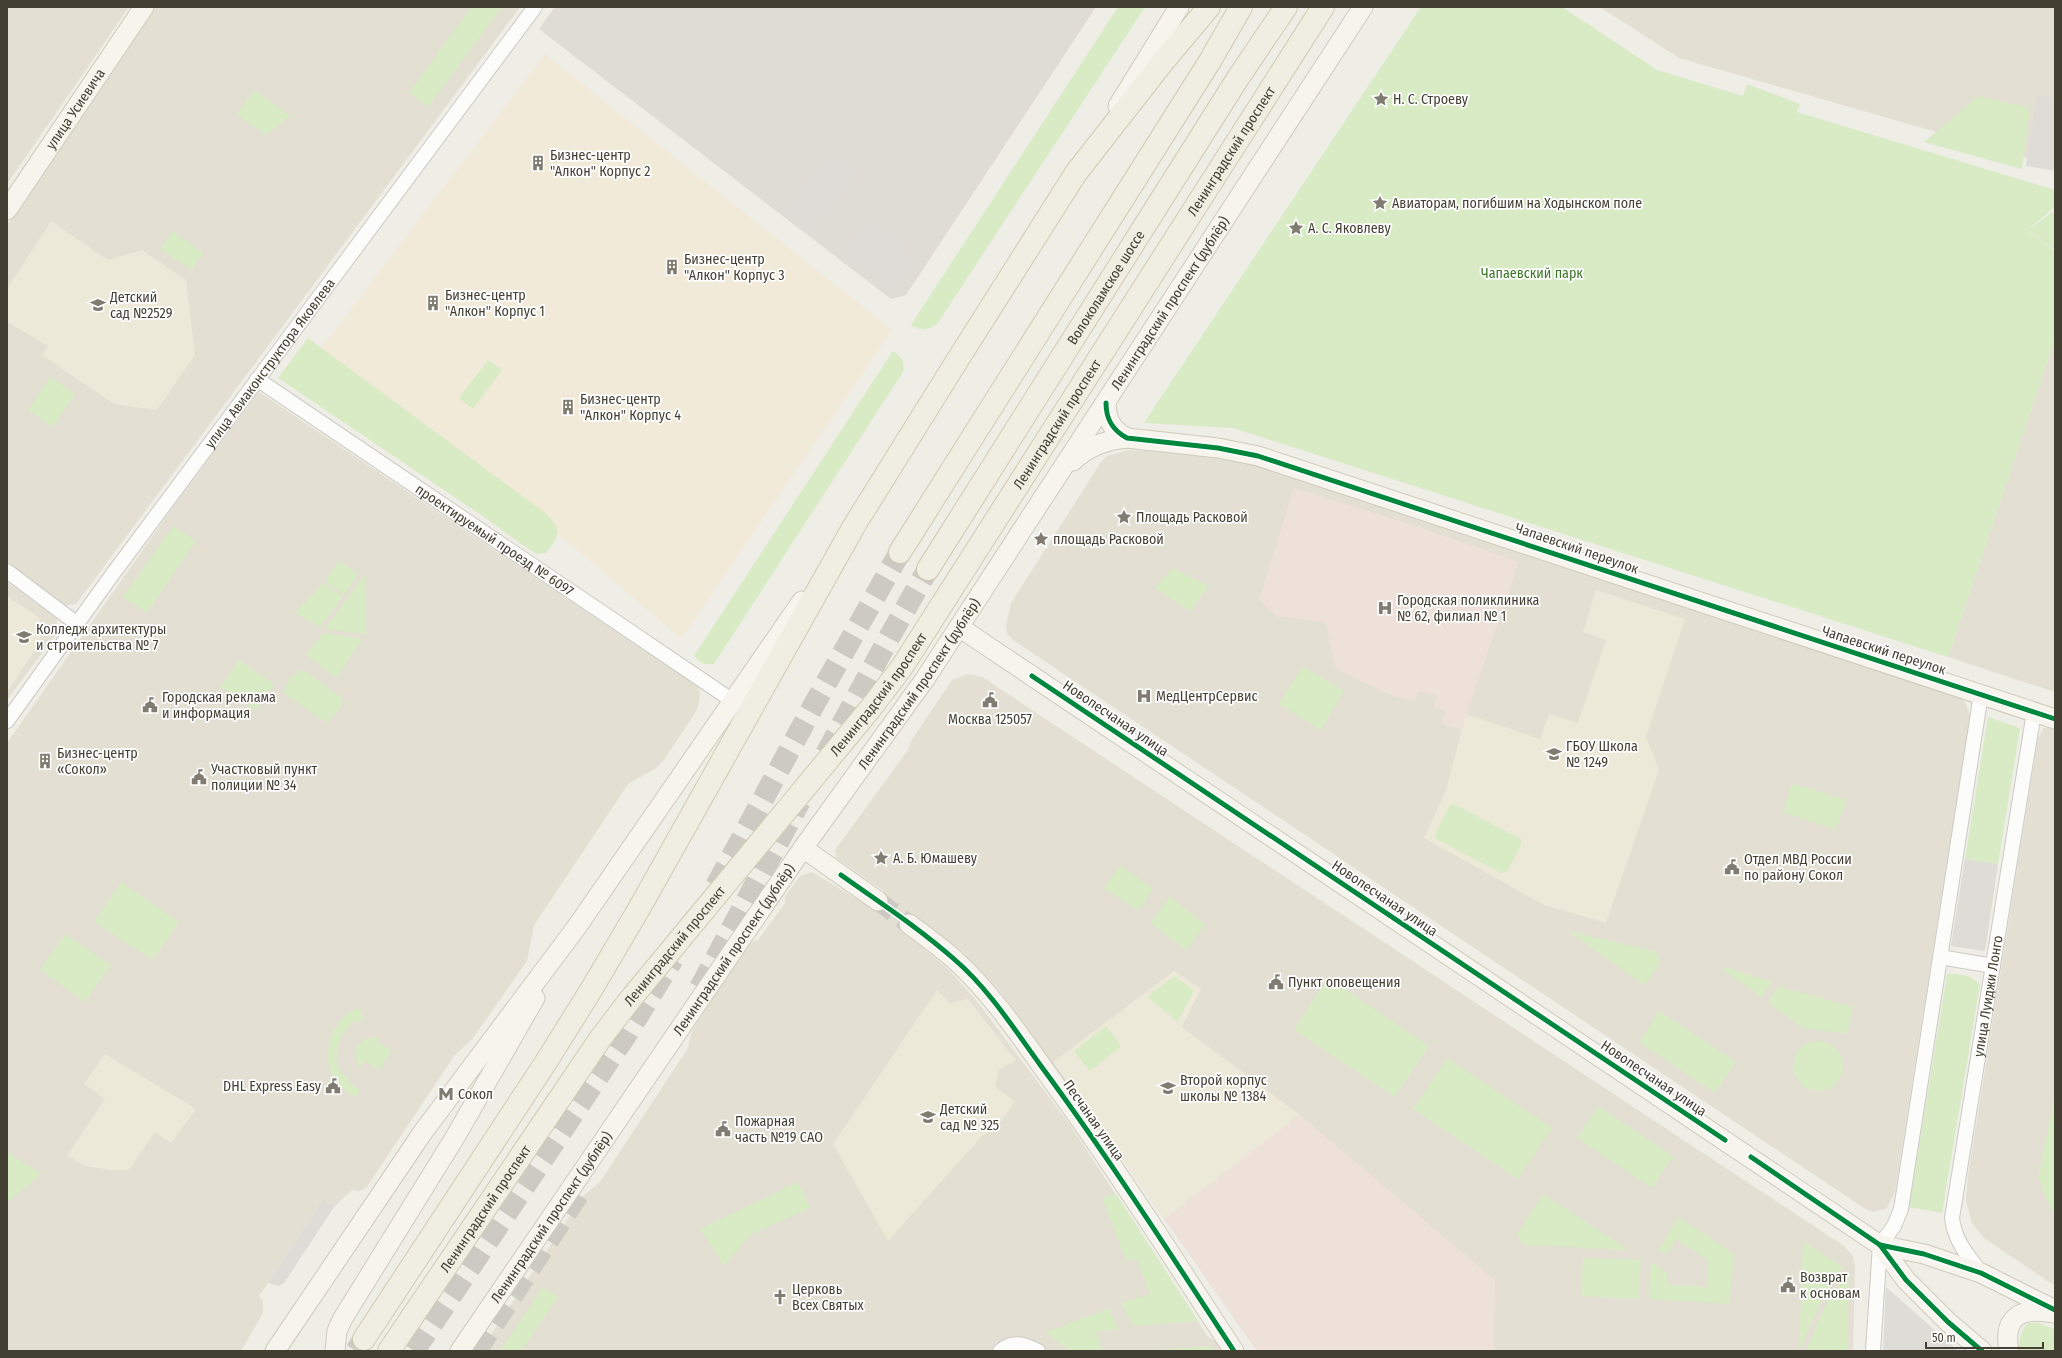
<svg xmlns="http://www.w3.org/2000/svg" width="2062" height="1358" viewBox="0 0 2062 1358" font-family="'Fira Sans Condensed',sans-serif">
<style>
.residential{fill:#e3dfd3}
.commercial{fill:#f2ead8}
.industrial{fill:#dedcd4}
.education{fill:#ede9d8}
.medical{fill:#eee1da}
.green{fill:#d8ebc4}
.parking{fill:#dddcd6}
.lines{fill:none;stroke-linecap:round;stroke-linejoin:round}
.secondary-tunnel{stroke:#cccac2;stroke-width:19;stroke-dasharray:19 10;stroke-linecap:butt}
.primary-tunnel{stroke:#cccac2;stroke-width:22;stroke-dasharray:22 11;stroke-linecap:butt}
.street-casing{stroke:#cccac4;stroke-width:16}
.secondary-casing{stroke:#cecbbd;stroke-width:21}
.primary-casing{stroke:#d1cbb3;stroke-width:24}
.street{stroke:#fcfcfb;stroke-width:14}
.secondary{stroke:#f6f4ed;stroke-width:19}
.primary{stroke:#f0ede2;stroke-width:22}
.cycleway-casing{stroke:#fff;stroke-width:8}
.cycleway{stroke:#00873e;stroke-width:5}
.labels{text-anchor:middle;stroke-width:3.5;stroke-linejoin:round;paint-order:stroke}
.poi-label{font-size:14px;fill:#443f33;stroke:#fff;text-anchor:start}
.street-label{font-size:14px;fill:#443f33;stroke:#fff}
.park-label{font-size:14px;fill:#3c7725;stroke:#fff}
</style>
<rect width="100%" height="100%" fill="#eeede6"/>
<g class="residential">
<path d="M 7,7 L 129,7 L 7,184 Z"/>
<path d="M 156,7 L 520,7 L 76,604 L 65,605 L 7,562 L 7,225 Z"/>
<path d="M 1600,7 L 2055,7 L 2055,166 L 1679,58 Z"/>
<path d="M 2055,339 L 2055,692 L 1948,657 Z"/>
<path d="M 259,392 L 692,683 L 698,687 L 700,694 L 699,702 L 697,710 L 664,760 L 656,768 L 628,784 L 534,925 L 527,961 L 473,1038 L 454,1056 L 366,1188 L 360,1191 L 352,1190 L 334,1207 L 323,1201 L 259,1296 L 263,1301 L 263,1313 L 241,1351 L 7,1351 L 7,743 L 175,504 Z"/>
<path d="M 1129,450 L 1232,456 L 1345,492 L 1961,698 L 1965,702 L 1970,715 L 1895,1192 L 1886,1209 L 1872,1212 L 1864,1208 L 1013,640 L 1007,634 L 1006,626 L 1011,603 L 1102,461 L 1107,456 Z"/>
<path d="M 7,582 L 57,619 L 56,634 L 7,700 Z"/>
<path d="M 968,674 L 982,677 L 1844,1246 L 1853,1256 L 1855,1267 L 1853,1351 L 1257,1351 L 1117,1151 L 998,989 L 963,952 L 915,916 L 904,932 L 949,970 L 979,1004 L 1071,1126 L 1208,1337 L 1217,1342 L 1223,1351 L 480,1351 L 584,1195 L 600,1182 L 688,1048 L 692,1031 L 749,943 L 758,940 L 785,903 L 785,896 L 800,876 L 812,872 L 873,909 L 884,891 L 836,858 L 835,850 L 908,750 L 911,741 L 952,680 Z"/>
<path d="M 2049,727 L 2055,728 L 2055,1286 L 1984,1238 L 1972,1223 L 1966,1200 L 1968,1176 L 2038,738 L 2044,728 Z"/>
</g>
<path class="commercial" d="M 545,54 L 892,330 L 681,639 L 573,546 L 315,356 Z"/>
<path class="industrial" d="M 555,7 L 1096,7 L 906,295 L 891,299 L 539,29 Z"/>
<g class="education">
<path d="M 51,221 L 108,260 L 142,250 L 186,280 L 195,355 L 157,410 L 114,404 L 42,355 L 48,346 L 7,322 L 7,289 Z"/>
<path d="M 1596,590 L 1685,619 L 1646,737 L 1659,770 L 1606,923 L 1544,905 L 1424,838 L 1446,790 L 1466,714 L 1540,739 L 1549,714 L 1578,723 L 1606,640 L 1583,632 Z"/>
<path d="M 7,596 L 37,616 L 44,627 L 37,647 L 7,692 Z"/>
<path d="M 1174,971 L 1201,989 L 1182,1027 L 1300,1115 L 1165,1219 L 1053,1062 Z"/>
<path d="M 937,990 L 950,1003 L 968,999 L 1016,1060 L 999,1070 L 995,1086 L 1015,1102 L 994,1131 L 983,1135 L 888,1241 L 833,1144 Z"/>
<path d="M 105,1054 L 196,1109 L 171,1143 L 155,1132 L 129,1170 L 109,1170 L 86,1166 L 67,1156 L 105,1099 L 84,1084 Z"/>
</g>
<g class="medical">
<path d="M 1294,488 L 1413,525 L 1519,562 L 1461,730 L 1442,724 L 1445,710 L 1434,707 L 1437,696 L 1418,691 L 1415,701 L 1393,696 L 1335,668 L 1326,623 L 1288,617 L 1278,617 L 1259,600 Z"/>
<path d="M 1300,1115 L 1495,1280 L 1494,1351 L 1257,1351 L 1165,1219 Z"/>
</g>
<g class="green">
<path d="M 471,7 L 502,7 L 428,107 L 409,93 Z"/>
<path d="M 1118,7 L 1145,7 L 937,324 C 928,331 921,331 911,325 Z"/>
<path d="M 1421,7 L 1562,7 L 1657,70 L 1743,96 L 1747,84 L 1800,104 L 1797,112 L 2055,190 L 2055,207 L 2027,230 L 2055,251 L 2055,339 L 1948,657 L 1233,428 L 1144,423 Z"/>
<path d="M 254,90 L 290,116 L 266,135 L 237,115 Z"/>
<path d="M 1978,96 L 2030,108 L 2022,169 L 1924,142 Z"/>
<path d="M 2055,210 L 2055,250 L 2028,230 Z"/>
<path d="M 172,231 L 203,252 L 192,270 L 160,249 Z"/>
<path d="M 308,338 L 548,515 C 563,533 558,536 546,553 L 537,554 L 523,545 L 484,517 L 278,378 Z"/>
<path d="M 893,351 C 902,357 905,362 903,372 L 714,664 L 703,664 L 694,656 Z"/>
<path d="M 488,360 L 502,370 L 473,409 L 459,398 Z"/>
<path d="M 50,377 L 75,394 L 53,427 L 28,410 Z"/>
<path d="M 173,526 L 196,541 L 147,613 L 123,597 Z"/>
<path d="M 339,561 L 358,574 L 344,595 L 325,581 Z"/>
<path d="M 1172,568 L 1209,586 L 1190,611 L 1155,588 Z"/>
<path d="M 365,574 L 365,634 L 325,629 Z"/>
<path d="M 323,583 L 343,597 L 320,627 L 295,613 Z"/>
<path d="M 323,633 L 362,639 L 337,678 L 306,655 Z"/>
<path d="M 239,660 L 274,684 L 256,711 L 221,687 Z"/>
<path d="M 1302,666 L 1344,691 L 1321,730 L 1279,704 Z"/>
<path d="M 300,670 L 305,671 L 343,699 L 342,706 L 328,722 L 322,720 L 284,693 C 286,684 292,675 300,670 Z"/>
<path d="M 1988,717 L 2020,728 L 1998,864 L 1965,859 Z"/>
<path d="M 1792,783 L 1846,800 L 1836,830 L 1783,812 Z"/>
<path d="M 1450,804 L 1454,804 L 1521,839 L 1521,845 L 1507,872 L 1501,873 L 1436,839 L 1435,835 Z"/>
<path d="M 1120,865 L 1153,889 L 1138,911 L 1104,888 Z"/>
<path d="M 121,882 L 179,922 L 153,960 L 94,922 Z"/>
<path d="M 1170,897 L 1205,924 L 1187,950 L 1150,923 Z"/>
<path d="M 1568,931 L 1650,950 L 1656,952 L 1660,959 L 1657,968 L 1644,985 Z"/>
<path d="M 65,934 L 111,965 L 85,1002 L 40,970 Z"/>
<path d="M 1724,967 L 1772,982 L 1762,997 L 1725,972 L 1723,969 Z"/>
<path d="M 1950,973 L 1968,976 L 1980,984 L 1942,1213 L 1909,1207 L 1947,975 Z"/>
<path d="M 1174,976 L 1194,990 L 1178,1022 L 1147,997 Z"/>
<path d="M 1328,978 L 1429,1046 L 1395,1097 L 1294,1030 Z"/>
<path d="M 1778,986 L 1853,1007 L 1847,1034 L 1803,1028 L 1768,1002 Z"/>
<path d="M 359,1007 L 364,1019 C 361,1020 355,1021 352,1023 C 339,1033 331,1058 341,1072 C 344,1076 348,1078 350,1081 L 350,1083 L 360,1090 L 356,1097 C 351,1094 344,1090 340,1086 C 316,1061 329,1020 359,1007 Z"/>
<path d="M 1659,1011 L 1736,1062 L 1715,1093 L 1639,1042 Z"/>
<path d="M 1106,1026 L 1121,1046 L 1090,1071 L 1074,1051 Z"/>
<path d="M 367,1038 L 380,1038 L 378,1042 L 392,1051 L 379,1070 L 366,1061 L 361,1067 C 354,1059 355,1054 358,1045 Z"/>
<circle cx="1818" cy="1066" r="25"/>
<path d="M 1447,1058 L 1552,1128 L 1518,1179 L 1413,1109 Z"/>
<path d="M 2055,1094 L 2055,1212 L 2050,1209 L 2038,1177 Z"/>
<path d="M 1598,1106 L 1673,1156 L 1652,1188 L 1577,1138 Z"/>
<path d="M 7,1152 L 40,1173 L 36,1179 L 7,1202 Z"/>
<path d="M 798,1182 L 810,1208 L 750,1235 L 724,1266 L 700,1229 Z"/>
<path d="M 1116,1194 L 1198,1321 L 1133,1326 L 1121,1303 L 1150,1294 L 1136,1258 L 1126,1261 L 1102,1197 Z"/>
<path d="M 1543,1194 L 1629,1250 L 1523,1245 L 1517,1234 Z"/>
<path d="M 1678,1217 L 1734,1254 L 1729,1304 L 1649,1299 L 1651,1262 L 1667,1273 L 1667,1285 L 1707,1287 L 1708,1260 L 1676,1239 L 1666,1255 L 1658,1250 Z"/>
<path d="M 1803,1241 L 1843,1267 L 1823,1297 L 1799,1351 Z"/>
<path d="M 1583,1258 L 1641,1260 L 1638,1299 L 1581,1296 Z"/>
<path d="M 1849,1271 L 1847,1351 L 1806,1351 L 1827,1302 Z"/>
<path d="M 543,1287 L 558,1297 L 521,1351 L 500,1351 Z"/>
<path d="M 1109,1308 L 1118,1329 L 1096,1332 L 1103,1351 L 1071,1351 L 1045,1333 Z"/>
<path d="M 2028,1323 L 2037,1323 L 2055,1329 L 2055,1351 L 2019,1351 C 2019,1339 2020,1332 2028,1323 Z"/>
<path d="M 1210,1346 L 1214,1351 L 1142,1351 Z"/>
</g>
<g class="parking">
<path d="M 2037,96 L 2055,98 L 2055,171 L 2026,166 Z"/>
<path d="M 830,152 L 858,174 L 808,235 L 782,214 Z"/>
<path d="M 869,217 L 903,240 L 909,271 L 892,294 L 841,254 Z"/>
<path d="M 1965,859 L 1998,864 L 1985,951 L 1951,946 Z"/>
<path d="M 323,1200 L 334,1207 L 284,1283 L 279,1286 L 268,1283 Z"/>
<path d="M 1886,1287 L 1958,1351 L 1883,1351 Z"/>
</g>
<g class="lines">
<path class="secondary-tunnel" d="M 878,901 L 909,924"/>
<g class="primary-tunnel">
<path d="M 826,754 L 890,636 L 928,569"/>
<path d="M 716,886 L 816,701 L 900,552"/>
<path d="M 700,988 L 800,801"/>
<path d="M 356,1351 L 364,1339"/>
<path d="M 414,1351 L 626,1035 L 673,959"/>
<path d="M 476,1351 L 581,1190"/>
</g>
<g class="street-casing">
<g id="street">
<path id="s1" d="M 257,379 L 733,701"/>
<path d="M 7,571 L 76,623"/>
<path id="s2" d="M 7,721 L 112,575 L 535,7"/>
<path d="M 1940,957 L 1993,966"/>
<path id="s3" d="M 1981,1273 C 1967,1254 1955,1242 1952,1218 L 2034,712"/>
<path d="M 1000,1351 C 1013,1340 1024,1344 1038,1351"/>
<path d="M 1873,1351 L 1880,1245 L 1894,1226 L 1901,1209 L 1981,694"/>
</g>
</g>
<g class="secondary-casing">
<g id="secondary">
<path d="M 1118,106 L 1179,7"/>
<path id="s4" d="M 7,210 L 144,7"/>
<path d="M 1106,403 C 1106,419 1112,430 1127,438 L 1218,448 L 1258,456 L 2055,719"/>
<path d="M 1073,461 C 1088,446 1106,440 1127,438"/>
<path d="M 959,627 L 1880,1245 L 1906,1280 L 1948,1322 L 1982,1351"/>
<path d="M 803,848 L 878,901"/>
<path d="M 909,924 C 924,935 940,947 954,959 C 997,998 1028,1048 1062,1094 C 1123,1178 1177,1265 1234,1351"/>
<path d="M 1880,1245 L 1924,1254 L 1981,1273 L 2055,1310"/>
<path d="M 275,1351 L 423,1132 L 576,928 L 802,601"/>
<path d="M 335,1351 L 337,1331 L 343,1318 L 454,1139 L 535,998"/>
<path id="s5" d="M 460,1351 L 803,848 L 925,679 L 1363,7"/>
<path d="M 2009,1351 C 2002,1315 2023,1307 2054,1313"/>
</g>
</g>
<g class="primary-casing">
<g id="primary">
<path d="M 900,552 L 1210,61 L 1241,7"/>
<path id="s6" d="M 928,569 L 1238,78 L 1286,7"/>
<path d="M 364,1339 L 548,1059 L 591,990 L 640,907 L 854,526 L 955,364 L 1076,173 L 1162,63 L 1209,7"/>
<path id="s7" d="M 389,1351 L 600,1039 L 629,1001 L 870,709 L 902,667 L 1323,7"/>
</g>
</g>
<use href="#street" class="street"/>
<use href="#secondary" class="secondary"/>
<use href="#primary" class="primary"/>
<g class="cycleway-casing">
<g id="cycleway">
<path d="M 1106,403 C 1106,419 1112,430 1127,438 L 1218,448 L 1258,456 L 2055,719"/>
<path d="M 1032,676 L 1725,1140"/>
<path d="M 841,875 C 879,902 919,928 954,959 C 989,989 1014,1029 1041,1066 C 1109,1158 1171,1255 1234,1351"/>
<path d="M 1751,1157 L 1880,1245 L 1906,1280 L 1948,1322 L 1982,1351"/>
<path d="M 1880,1245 L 1924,1254 L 1981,1273 L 2055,1310"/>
</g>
</g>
<use href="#cycleway" class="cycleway"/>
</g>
<defs>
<g id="sight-bare" transform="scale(1.2)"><path d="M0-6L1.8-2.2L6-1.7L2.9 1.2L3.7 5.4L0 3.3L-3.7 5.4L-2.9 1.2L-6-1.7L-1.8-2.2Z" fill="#807c72" stroke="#fff" stroke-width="2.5" paint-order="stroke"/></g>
<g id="building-bare" transform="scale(1.2)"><path d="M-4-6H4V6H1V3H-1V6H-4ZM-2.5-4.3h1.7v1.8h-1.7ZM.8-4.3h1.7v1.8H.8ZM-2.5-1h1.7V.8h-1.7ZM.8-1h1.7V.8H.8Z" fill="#807c72" stroke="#fff" stroke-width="2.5" paint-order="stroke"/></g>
<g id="school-bare" transform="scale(1.2)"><path d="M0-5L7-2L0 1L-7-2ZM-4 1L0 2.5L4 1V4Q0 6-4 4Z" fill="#807c72" stroke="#fff" stroke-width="2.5" paint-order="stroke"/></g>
<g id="hospital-bare" transform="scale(1.2)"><path d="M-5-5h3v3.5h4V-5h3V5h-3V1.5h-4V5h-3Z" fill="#807c72" stroke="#fff" stroke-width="2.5" paint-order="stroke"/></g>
<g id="university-bare" transform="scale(1.2)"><path d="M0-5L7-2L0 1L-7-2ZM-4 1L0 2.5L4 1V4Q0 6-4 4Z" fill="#807c72" stroke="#fff" stroke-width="2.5" paint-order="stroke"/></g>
<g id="civic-bare" transform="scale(1.2)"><path d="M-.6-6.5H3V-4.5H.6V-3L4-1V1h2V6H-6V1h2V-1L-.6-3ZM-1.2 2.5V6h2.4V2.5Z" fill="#807c72" stroke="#fff" stroke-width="2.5" paint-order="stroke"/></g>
<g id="metro-bare" transform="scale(1.2)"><path d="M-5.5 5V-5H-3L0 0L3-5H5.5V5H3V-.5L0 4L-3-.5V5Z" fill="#807c72" stroke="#fff" stroke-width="2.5" paint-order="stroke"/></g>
<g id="church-bare" transform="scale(1.2)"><path d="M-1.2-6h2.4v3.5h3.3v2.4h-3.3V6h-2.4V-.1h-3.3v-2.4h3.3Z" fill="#807c72" stroke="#fff" stroke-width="2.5" paint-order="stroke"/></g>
</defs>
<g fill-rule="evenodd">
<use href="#sight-bare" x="1381" y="99"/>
<use href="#building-bare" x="538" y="163"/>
<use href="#sight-bare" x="1380" y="203"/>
<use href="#sight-bare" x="1296" y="228"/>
<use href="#building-bare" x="672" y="267"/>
<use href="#building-bare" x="433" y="303"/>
<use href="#school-bare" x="98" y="305"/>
<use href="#building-bare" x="568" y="407"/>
<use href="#sight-bare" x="1124" y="517"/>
<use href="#sight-bare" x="1041" y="539"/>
<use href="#hospital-bare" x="1385" y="608"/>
<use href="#university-bare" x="24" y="637"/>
<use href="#hospital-bare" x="1144" y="696"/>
<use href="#civic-bare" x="990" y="700"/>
<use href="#civic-bare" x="150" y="705"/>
<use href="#school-bare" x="1554" y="754"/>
<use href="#building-bare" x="45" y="761"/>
<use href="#civic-bare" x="199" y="777"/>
<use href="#sight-bare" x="881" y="858"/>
<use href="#civic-bare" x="1732" y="867"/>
<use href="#civic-bare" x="1276" y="982"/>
<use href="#civic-bare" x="333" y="1086"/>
<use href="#school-bare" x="1168" y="1088"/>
<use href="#metro-bare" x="446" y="1094"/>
<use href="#school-bare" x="928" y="1117"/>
<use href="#civic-bare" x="723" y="1129"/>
<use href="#civic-bare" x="1788" y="1285"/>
<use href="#church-bare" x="780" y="1297"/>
</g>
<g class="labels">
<g class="poi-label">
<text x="1393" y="104">Н. С. Строеву</text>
<text x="550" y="160">Бизнес-центр<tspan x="550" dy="16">"Алкон" Корпус 2</tspan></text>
<text x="1392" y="208">Авиаторам, погибшим на Ходынском поле</text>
<text x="1308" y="233">А. С. Яковлеву</text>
<text x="684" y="264">Бизнес-центр<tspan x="684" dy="16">"Алкон" Корпус 3</tspan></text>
<text x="445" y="300">Бизнес-центр<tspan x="445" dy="16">"Алкон" Корпус 1</tspan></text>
<text x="110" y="302">Детский<tspan x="110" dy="16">сад №2529</tspan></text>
<text x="580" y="404">Бизнес-центр<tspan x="580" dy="16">"Алкон" Корпус 4</tspan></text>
<text x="1136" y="522">Площадь Расковой</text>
<text x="1053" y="544">площадь Расковой</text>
<text x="1397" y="605">Городская поликлиника<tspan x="1397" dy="16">№ 62, филиал № 1</tspan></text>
<text x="36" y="634">Колледж архитектуры<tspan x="36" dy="16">и строительства № 7</tspan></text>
<text x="1156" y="701">МедЦентрСервис</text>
<text x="162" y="702">Городская реклама<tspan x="162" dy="16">и информация</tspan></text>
<text x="990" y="724" text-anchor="middle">Москва 125057</text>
<text x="1566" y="751">ГБОУ Школа<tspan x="1566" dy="16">№ 1249</tspan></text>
<text x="57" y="758">Бизнес-центр<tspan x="57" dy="16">«Сокол»</tspan></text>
<text x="211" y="774">Участковый пункт<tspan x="211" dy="16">полиции № 34</tspan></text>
<text x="893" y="863">А. Б. Юмашеву</text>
<text x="1744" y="864">Отдел МВД России<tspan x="1744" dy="16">по району Сокол</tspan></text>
<text x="1288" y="987">Пункт оповещения</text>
<text x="1180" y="1085">Второй корпус<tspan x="1180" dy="16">школы № 1384</tspan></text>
<text x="321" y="1091" text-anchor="end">DHL Express Easy</text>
<text x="458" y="1099">Сокол</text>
<text x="940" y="1114">Детский<tspan x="940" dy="16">сад № 325</tspan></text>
<text x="735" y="1126">Пожарная<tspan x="735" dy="16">часть №19 САО</tspan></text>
<text x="1800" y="1282">Возврат<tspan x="1800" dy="16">к основам</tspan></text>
<text x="792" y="1294">Церковь<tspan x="792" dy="16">Всех Святых</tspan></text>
</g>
<g class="street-label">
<text dy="5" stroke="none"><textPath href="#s4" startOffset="122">улица Усиевича</textPath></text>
<text dy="5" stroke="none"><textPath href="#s7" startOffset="1468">Ленинградский проспект</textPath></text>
<text dy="5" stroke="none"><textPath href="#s6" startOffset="333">Волоколамское шоссе</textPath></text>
<text dy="5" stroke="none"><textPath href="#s5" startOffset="1266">Ленинградский проспект (дублёр)</textPath></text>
<text dy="5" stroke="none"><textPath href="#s2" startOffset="444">улица Авиаконструктора Яковлева</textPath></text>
<text dy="5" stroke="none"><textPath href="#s7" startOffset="1144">Ленинградский проспект</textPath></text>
<text dy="5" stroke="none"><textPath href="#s1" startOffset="287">проектируемый проезд № 6097</textPath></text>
<text transform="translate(1577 548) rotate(19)" y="5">Чапаевский переулок</text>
<text transform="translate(1884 650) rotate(18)" y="5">Чапаевский переулок</text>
<text dy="5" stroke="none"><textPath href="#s5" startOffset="810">Ленинградский проспект (дублёр)</textPath></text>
<text dy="5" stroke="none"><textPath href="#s7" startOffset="820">Ленинградский проспект</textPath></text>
<text transform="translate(1116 718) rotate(34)" y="5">Новопесчаная улица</text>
<text transform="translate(1385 898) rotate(34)" y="5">Новопесчаная улица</text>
<text dy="5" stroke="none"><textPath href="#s7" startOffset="496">Ленинградский проспект</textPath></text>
<text dy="5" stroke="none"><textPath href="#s5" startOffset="486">Ленинградский проспект (дублёр)</textPath></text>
<text dy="5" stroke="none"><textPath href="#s3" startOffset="288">улица Луиджи Лонго</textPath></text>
<text transform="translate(1654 1078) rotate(34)" y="5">Новопесчаная улица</text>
<text transform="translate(1094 1120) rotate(55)" y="5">Песчаная улица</text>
<text dy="5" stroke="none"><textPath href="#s7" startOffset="172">Ленинградский проспект</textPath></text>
<text dy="5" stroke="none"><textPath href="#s5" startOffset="162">Ленинградский проспект (дублёр)</textPath></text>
</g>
<g class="park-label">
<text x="1532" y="278">Чапаевский парк</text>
</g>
</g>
<rect width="2062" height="1358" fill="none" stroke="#443f33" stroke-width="16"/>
<path d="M1926 1342v6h117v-6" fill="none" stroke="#443f33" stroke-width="2"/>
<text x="1932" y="1342" font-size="12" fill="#443f33" stroke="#ffffff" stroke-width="3" paint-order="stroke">50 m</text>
</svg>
